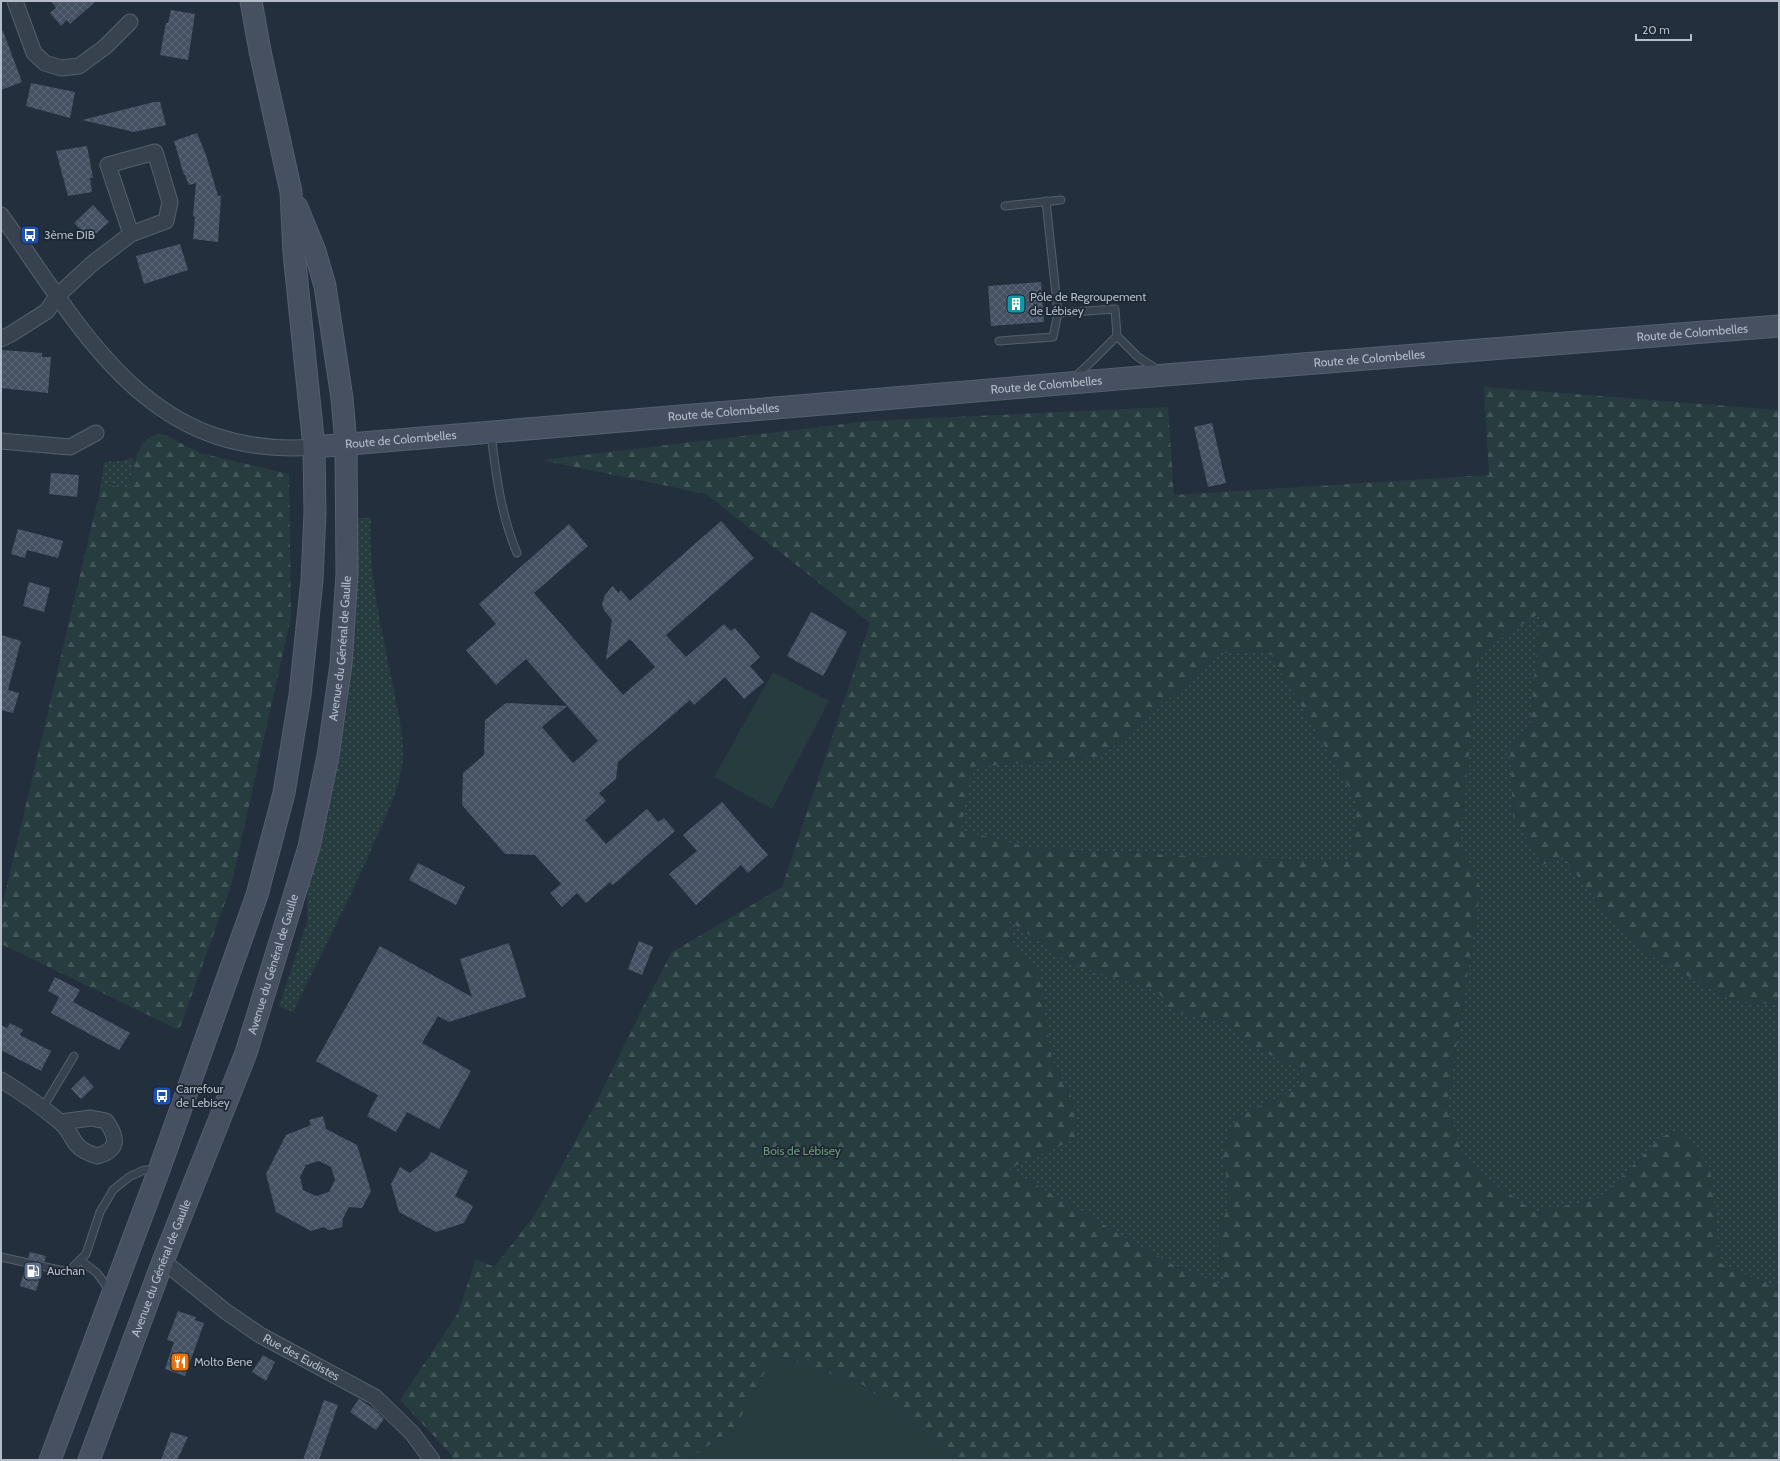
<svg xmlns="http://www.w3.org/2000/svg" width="1780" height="1461" viewBox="0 0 1780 1461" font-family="Cabin,sans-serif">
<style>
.grass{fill:url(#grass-dots)}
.forest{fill:url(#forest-firs);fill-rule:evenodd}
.green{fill:#263c3f}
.building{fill:url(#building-cross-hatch);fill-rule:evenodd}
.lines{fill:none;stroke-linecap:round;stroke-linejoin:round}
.service-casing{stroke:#565f6c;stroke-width:9}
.minor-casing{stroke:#565f6c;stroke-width:17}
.secondary-casing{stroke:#565f6c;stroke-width:23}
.service{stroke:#38414e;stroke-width:7}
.minor{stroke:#38414e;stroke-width:15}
.secondary{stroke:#465061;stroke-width:21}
.labels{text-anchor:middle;stroke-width:3.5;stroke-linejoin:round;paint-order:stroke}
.poi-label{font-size:12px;fill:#b4bcc9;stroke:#1d2633;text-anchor:start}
.street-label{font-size:12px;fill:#b4bcc9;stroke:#1d2633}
.park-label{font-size:12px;fill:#6b9a76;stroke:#1d2633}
</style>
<defs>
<pattern id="grass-dots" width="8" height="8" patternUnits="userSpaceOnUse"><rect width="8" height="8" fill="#263c3f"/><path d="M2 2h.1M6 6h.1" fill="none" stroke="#435659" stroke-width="1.8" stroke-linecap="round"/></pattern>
<pattern id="forest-firs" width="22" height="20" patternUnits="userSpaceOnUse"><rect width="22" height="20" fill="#263c3f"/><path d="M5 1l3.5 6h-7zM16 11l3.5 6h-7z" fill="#435659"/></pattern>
<pattern id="building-cross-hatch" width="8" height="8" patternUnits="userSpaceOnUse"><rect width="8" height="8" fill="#455162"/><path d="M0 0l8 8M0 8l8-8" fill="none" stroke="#5d6877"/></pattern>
</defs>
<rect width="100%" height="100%" fill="#242f3e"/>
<g class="grass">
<path d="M 134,457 L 129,487 L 101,486 L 104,462 L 123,461 Z"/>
<path d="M 358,518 L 371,518 C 367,571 383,634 393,686 C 397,708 403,731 403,754 C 402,785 386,816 374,843 C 349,901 320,956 293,1012 L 279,1006 L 307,922 L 307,893 L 321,842 L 348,702 L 358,581 Z"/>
<path d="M 1540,613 L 1530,725 L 1510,748 L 1513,816 L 1543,865 L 1563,857 L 1609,917 L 1652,956 L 1731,1000 L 1779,1005 L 1779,1288 L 1720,1264 L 1710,1168 L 1659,1139 L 1601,1198 L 1534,1212 L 1465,1161 L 1447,1106 L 1481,888 L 1459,845 L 1480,652 Z"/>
<path d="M 1269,651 L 1358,803 L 1350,861 L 1215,857 L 1030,848 L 960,830 L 971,767 L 1101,757 L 1222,653 Z"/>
<path d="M 1008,920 L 1071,964 L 1159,991 L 1168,1007 L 1191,1016 L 1223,1022 L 1249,1045 L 1304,1071 L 1297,1089 L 1237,1117 L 1222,1153 L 1231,1202 L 1221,1223 L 1217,1250 L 1226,1287 L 1172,1264 L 1122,1236 L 1068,1203 L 1008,1169 L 1074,1102 L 1052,1060 L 1039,974 L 1015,950 Z"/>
</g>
<g class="forest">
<path d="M 1484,387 L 1779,410 L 1779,1005 L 1731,1000 L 1652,956 L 1609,917 L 1563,857 L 1543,865 L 1513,816 L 1510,748 L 1530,725 L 1540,613 L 1480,652 L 1459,845 L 1481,888 L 1447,1106 L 1465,1161 L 1534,1212 L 1601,1198 L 1660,1138 L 1679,1128 L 1710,1168 L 1720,1263 L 1779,1288 L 1779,1460 L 961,1460 L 863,1385 L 775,1355 L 735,1428 L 687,1460 L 453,1460 L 450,1453 L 400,1400 L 458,1313 L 476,1259 L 494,1267 L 534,1216 L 596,1103 L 643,1007 L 672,952 L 782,887 L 870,623 L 706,494 L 541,460 L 868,421 L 1168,407 L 1174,495 L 1489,475 ZM 1269,651 L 1358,803 L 1350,860 L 1215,857 L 1030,848 L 961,830 L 972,767 L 1101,757 L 1222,653 ZM 1008,920 L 1071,964 L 1158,991 L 1168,1007 L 1191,1016 L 1223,1022 L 1249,1045 L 1304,1071 L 1297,1089 L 1237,1117 L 1222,1153 L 1231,1202 L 1221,1223 L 1217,1250 L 1226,1287 L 1172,1264 L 1122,1236 L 1068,1203 L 1008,1169 L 1075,1139 L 1074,1102 L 1052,1060 L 1039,973 L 1015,950 Z"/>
<path d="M 156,434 L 163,434 L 200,453 L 289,474 L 291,617 L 231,886 L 179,1030 L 1,944 L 1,911 L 101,486 L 129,487 C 133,468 135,442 156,434 Z"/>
</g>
<g class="green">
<path d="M 773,672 L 829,701 L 772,809 L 714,777 Z"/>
<path d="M 774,1355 L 863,1385 L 961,1460 L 687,1460 L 735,1428 Z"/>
</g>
<g class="building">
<path d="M 51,1 L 96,1 L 70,24 L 67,20 L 61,26 L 50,13 L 56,8 Z"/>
<path d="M 171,10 L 195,14 L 188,60 L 160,55 L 166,23 L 168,23 Z"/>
<path d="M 1,31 L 3,31 L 22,82 L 1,90 Z"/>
<path d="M 31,83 L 75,92 L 70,118 L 26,106 Z"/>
<path d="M 154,102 L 160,102 L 166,125 L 134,132 L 82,120 Z"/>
<path d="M 197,133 L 206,155 L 218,196 L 221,196 L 218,242 L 193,239 L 195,217 L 193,216 L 196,183 L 189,185 L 185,175 L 184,175 L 174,141 Z"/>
<path d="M 87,146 L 93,178 L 90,178 L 92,192 L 68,196 L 56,151 Z"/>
<path d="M 93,205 L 109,222 L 90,239 L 74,223 Z"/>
<path d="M 180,244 L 188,270 L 144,284 L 136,256 Z"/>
<path d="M 1041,282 L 1044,322 L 991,326 L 988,286 Z"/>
<path d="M 1,350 L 42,353 L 42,357 L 51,357 L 48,393 L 1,388 Z"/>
<path d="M 1212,423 L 1226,483 L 1208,487 L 1194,427 Z"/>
<path d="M 51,473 L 79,475 L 77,497 L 49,494 Z"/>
<path d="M 721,521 L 754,558 L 666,635 L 686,657 L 724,624 L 731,631 L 735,628 L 760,657 L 750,666 L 764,682 L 744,699 L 725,677 L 694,705 L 690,700 L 618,762 L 616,779 L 599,793 L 606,801 L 585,820 L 606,844 L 647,809 L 658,822 L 664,818 L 675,831 L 613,885 L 610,882 L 586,903 L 577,893 L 562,907 L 550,893 L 561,884 L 535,855 L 505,854 L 462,805 L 463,773 L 484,755 L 485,720 L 506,703 L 567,706 L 542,727 L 573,763 L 598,741 L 526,659 L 496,685 L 466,650 L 496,624 L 479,604 L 569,524 L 588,546 L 534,593 L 623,695 L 655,667 L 630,639 L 606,660 L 612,620 L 604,610 L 602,604 L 605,595 L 613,586 L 618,593 L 621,590 L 630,601 Z"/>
<path d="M 18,529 L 63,541 L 58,558 L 27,550 L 25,558 L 11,554 Z"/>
<path d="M 29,582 L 50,588 L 44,612 L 23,606 Z"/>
<path d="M 811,612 L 847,632 L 823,676 L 787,656 Z"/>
<path d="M 1,635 L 21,641 L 8,690 L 19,693 L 13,713 L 1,710 Z"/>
<path d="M 722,802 L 768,855 L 748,873 L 741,865 L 696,905 L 669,874 L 697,851 L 683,835 Z"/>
<path d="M 418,863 L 465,887 L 456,905 L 409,880 Z"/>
<path d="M 639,941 L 653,947 L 642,975 L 628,969 Z"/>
<path d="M 509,943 L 526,997 L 449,1022 L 438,1016 L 422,1043 L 471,1071 L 439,1129 L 407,1112 L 396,1132 L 367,1116 L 378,1095 L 316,1061 L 380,946 L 472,997 L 460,959 Z"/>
<path d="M 55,977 L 80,990 L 73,1002 L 130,1033 L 119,1050 L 51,1013 L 59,997 L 48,991 Z"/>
<path d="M 10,1023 L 23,1030 L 20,1035 L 51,1051 L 41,1071 L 1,1050 L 1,1025 L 7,1028 Z"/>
<path d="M 84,1076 L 94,1087 L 81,1099 L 71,1089 Z"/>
<path d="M 323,1116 L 326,1129 L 357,1145 L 371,1191 L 362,1208 L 349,1207 L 343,1218 L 342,1227 L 331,1230 L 328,1230 L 324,1227 L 311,1231 L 276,1212 L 266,1174 L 286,1135 L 311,1125 L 309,1120 ZM 319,1161 L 331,1167 L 335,1180 L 329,1192 L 316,1196 L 303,1190 L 300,1177 L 306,1165 Z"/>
<path d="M 431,1152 L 468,1171 L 455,1196 L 473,1206 L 464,1223 L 436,1232 L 399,1212 L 391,1184 L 400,1167 L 410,1173 L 427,1159 Z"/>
<path d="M 30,1252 L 46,1256 L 44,1262 L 28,1258 Z"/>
<path d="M 25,1268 L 42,1271 L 36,1291 L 20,1286 Z"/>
<path d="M 178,1311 L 196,1317 L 195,1320 L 204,1323 L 185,1376 L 165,1369 L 174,1342 L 167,1340 Z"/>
<path d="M 263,1355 L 275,1362 L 266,1381 L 252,1372 Z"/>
<path d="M 359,1399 L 374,1409 L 384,1419 L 376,1430 L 350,1412 Z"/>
<path d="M 324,1400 L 338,1405 L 319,1460 L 303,1460 Z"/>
<path d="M 171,1432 L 188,1437 L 177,1460 L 161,1460 Z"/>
</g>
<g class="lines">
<g class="service-casing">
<g id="service">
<path d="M 1005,206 L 1061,200"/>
<path d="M 1058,313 L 1115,309 L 1117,336 L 1138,357 L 1158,370"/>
<path d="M 999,341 L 1053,337 L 1058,313 L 1046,201"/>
<path d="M 1074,378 L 1092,361 L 1117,336"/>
<path d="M 491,434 C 496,475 501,515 517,553"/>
<path d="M 42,1109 L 74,1056"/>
<path d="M 1,1257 L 68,1272 L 86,1254 L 100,1212 L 113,1190 L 129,1177 L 144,1170 L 157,1170"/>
<path d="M 80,1260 L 97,1273 L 110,1291"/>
</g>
</g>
<g class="minor-casing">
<g id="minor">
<path d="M 15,1 L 34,53 L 45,63 L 61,68 L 79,66 L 105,47 L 130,22"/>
<path d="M 1,215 C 84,332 148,460 314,447"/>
<path d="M 1,339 L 11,334 L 47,311 L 57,296 L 93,263 L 131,234 L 166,221 L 170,202 L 155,152 L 108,165 L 131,234"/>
<path d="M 1,441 L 70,447 L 96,433"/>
<path d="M 1,1080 C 21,1092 41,1106 59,1121 C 77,1136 68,1147 97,1156 C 119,1150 118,1138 106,1121 L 91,1118 L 61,1122"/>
<path id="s1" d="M 163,1261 L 225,1311 L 260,1335 L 375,1397 L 412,1433 L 432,1460"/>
</g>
</g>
<g class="secondary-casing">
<g id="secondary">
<path id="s2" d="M 314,447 L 1165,375 L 1779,326"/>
<path d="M 50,1460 L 159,1170 L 257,895 L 284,793 L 300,695 L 312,580 L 315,513 L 314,447 L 294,253 L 291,192 L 260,51 L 251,1"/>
<path id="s3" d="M 89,1460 L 163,1261 L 246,1053 L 309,847 L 328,756 L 341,664 L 347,574 L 346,444 L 342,398 L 325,286 L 315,251 L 297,207"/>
</g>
</g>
<use href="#service" class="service"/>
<use href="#minor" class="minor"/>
<use href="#secondary" class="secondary"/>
</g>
<defs>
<g id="bus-square" transform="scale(1)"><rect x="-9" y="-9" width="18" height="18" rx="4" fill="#1a4fb4" stroke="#1d2633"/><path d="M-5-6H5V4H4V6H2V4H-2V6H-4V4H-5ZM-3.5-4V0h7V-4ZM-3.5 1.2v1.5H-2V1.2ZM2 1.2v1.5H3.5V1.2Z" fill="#fff"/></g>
<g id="building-square" transform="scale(1)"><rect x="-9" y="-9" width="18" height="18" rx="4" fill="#0f9aa8" stroke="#1d2633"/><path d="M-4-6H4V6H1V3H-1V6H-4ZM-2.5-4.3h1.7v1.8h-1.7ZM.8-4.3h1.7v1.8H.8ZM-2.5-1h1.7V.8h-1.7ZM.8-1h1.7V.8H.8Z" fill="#fff"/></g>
<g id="fuel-square" transform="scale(1)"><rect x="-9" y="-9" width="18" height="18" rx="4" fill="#5c6f8a" stroke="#1d2633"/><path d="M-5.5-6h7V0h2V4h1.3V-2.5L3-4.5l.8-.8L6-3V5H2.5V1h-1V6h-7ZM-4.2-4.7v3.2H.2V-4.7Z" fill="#fff"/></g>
<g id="restaurant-square" transform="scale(1)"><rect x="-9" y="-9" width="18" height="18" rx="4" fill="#e8710a" stroke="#1d2633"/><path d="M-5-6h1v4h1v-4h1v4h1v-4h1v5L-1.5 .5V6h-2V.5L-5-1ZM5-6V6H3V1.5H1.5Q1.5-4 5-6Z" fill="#fff"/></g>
</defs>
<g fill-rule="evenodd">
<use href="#bus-square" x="30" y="235"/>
<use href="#building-square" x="1016" y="304"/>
<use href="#bus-square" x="162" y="1096"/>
<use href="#fuel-square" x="33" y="1271"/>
<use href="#restaurant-square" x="180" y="1362"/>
</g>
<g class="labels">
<g class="poi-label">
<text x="44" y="239">3ème DIB</text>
<text x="1030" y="301">Pôle de Regroupement<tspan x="1030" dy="14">de Lébisey</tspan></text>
<text x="176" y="1093">Carrefour<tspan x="176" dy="14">de Lebisey</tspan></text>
<text x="47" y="1275">Auchan</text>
<text x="194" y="1366">Molto Bene</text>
</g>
<g class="street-label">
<text dy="4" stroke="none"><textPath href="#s2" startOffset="1383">Route de Colombelles</textPath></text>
<text dy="4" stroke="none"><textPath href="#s2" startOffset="1059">Route de Colombelles</textPath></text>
<text dy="4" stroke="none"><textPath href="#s2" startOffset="735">Route de Colombelles</textPath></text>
<text dy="4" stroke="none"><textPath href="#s2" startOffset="411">Route de Colombelles</textPath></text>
<text dy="4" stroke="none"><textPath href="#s2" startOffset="87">Route de Colombelles</textPath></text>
<text dy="4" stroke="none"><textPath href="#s3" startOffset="853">Avenue du Général de Gaulle</textPath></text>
<text dy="4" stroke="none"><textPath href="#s3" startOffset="529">Avenue du Général de Gaulle</textPath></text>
<text dy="4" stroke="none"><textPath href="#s3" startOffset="205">Avenue du Général de Gaulle</textPath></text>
<text dy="4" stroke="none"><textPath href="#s1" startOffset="169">Rue des Eudistes</textPath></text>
</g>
<g class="park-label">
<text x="802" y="1155">Bois de Lébisey</text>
</g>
</g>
<rect width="1780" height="1461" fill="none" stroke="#b4bcc9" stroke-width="4"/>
<path d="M1636 34v6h55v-6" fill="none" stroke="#b4bcc9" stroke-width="2"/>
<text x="1642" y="34" font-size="12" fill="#b4bcc9" stroke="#1d2633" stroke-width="3" paint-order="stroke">20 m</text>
</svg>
